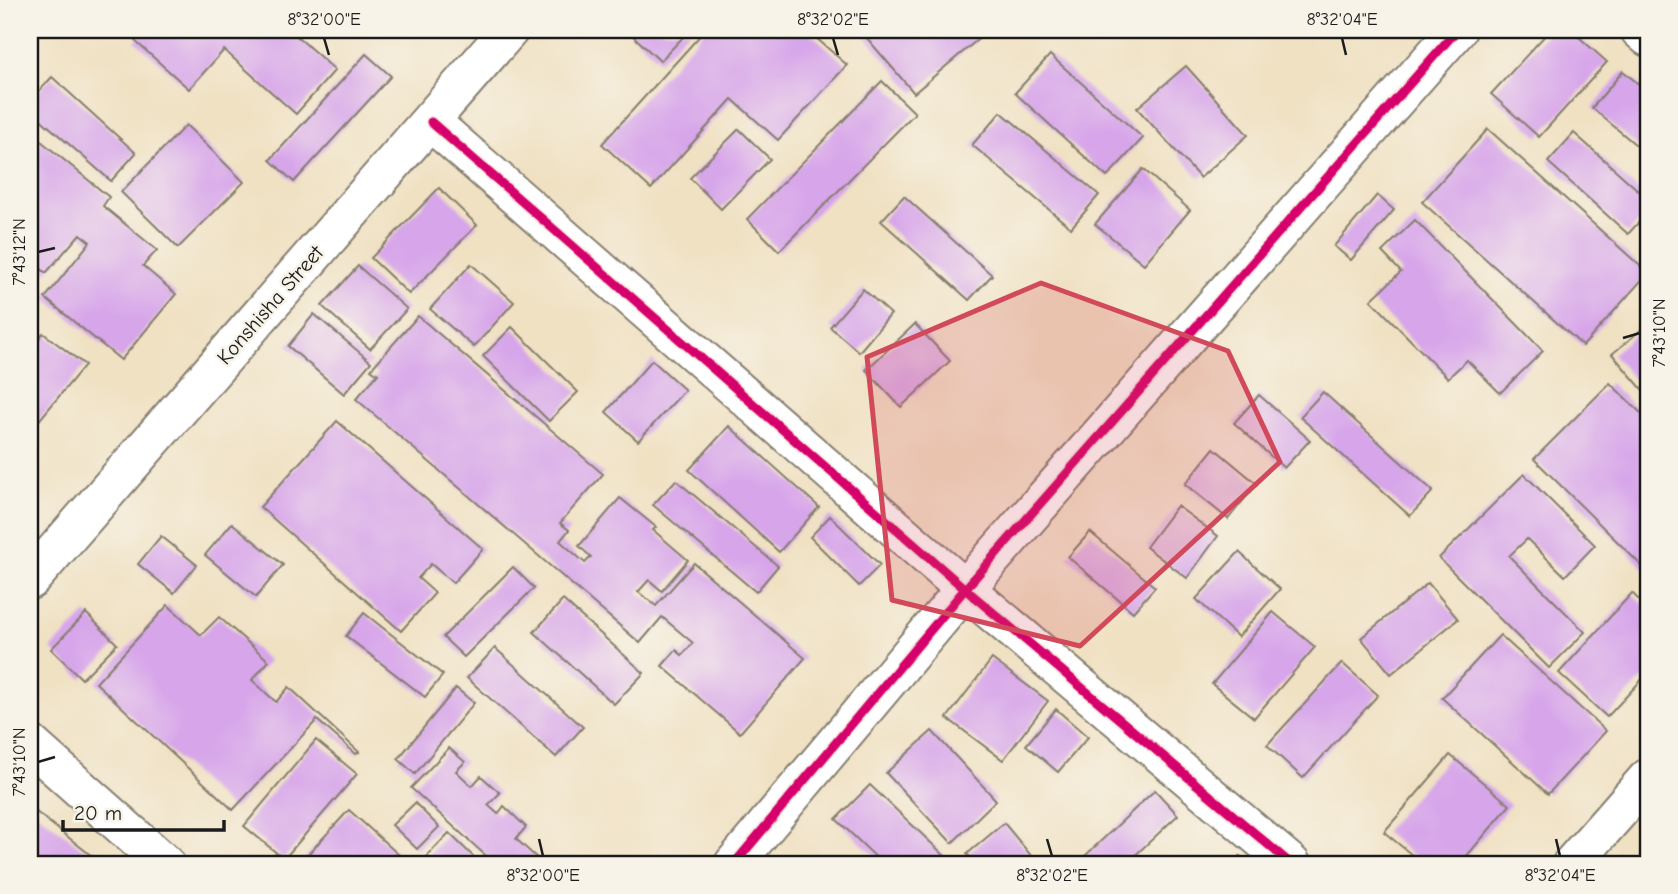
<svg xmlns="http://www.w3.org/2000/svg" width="1678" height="894" viewBox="0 0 1678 894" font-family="'Comic Neue',sans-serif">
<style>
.building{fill:#d7a5ea}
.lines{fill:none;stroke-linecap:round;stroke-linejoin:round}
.street-casing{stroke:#867e70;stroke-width:42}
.secondary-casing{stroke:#867e70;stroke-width:42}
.street{stroke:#fff;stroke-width:38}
.secondary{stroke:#fff;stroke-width:38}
.cycleway-casing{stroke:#f7f3e8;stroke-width:13}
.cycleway{stroke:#d6006c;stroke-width:9}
.marked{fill:#d1495b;fill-opacity:0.2;stroke:#d1495b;stroke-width:5;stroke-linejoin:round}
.ticks{fill:none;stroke:#1c1c1c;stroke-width:2.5}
.labels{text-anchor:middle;stroke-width:5;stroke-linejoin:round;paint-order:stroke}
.street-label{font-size:21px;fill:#1c1c1c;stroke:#f7f3e8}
.neatline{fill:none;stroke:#1c1c1c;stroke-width:2.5}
.ticks-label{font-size:18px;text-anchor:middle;fill:#1c1c1c}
</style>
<rect width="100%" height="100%" fill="#f7f3e8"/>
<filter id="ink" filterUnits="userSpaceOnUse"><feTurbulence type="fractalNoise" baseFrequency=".0143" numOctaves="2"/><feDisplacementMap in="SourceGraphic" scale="14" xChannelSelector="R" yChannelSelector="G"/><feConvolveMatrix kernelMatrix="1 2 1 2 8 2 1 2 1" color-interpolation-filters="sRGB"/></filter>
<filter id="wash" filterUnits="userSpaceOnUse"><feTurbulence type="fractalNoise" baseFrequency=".00686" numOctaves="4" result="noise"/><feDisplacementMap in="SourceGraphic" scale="28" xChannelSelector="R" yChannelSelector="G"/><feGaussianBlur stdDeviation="1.57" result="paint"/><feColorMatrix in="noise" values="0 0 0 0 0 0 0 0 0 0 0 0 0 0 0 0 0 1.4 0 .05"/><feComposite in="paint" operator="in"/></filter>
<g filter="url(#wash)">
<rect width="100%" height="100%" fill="#f0e1c3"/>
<g id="blocks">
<g class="building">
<path d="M 145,30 L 290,30 L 335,70 L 296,114 L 224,50 L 189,89 L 135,41 Z"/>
<path d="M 633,30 L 690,30 L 660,61 L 630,33 Z"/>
<path d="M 705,30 L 807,30 L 847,65 L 778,140 L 732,99 L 651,189 L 602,144 Z"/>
<path d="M 860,30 L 989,30 L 914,93 Z"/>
<path d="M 1550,30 L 1571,30 L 1607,62 L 1539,137 L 1491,94 Z"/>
<path d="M 366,54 L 391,76 L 294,182 L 270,160 Z"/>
<path d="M 1050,55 L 1143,138 L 1107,177 L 1015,93 Z"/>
<path d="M 1186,66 L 1248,135 L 1200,178 L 1137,108 Z"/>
<path d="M 1623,71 L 1648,92 L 1648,155 L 1592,108 Z"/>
<path d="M 52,77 L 136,153 L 111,181 L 30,110 L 30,101 Z"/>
<path d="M 882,81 L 915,113 L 779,251 L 747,219 Z"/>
<path d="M 1001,112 L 1099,195 L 1071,228 L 972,145 Z"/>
<path d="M 186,125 L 244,182 L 178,248 L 121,192 Z"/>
<path d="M 739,129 L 770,159 L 721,209 L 690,178 Z"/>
<path d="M 1488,129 L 1648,273 L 1583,346 L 1422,202 Z"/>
<path d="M 30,132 L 109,197 L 103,206 L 157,250 L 143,266 L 176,294 L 121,360 L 45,298 L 90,242 L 80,234 L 46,273 L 30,259 Z"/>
<path d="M 1574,133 L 1648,199 L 1648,212 L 1628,234 L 1548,162 Z"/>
<path d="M 1143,169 L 1190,210 L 1144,264 L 1095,224 Z"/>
<path d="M 439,188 L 477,225 L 409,294 L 371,258 Z"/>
<path d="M 1377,195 L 1394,210 L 1351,260 L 1334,246 Z"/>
<path d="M 904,196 L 992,275 L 969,300 L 881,221 Z"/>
<path d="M 1415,220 L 1543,351 L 1500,393 L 1467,360 L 1448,378 L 1371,300 L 1401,272 L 1382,252 Z"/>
<path d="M 471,264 L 514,302 L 474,347 L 430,309 Z"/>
<path d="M 358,266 L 407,309 L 370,349 L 322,306 Z"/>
<path d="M 863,289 L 891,314 L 859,352 L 830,327 Z"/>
<path d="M 314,314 L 371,362 L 344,394 L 288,346 Z"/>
<path d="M 418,316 L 603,474 L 560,523 L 569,530 L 560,541 L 585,563 L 591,557 L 579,546 L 620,498 L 656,527 L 653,530 L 688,560 L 662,591 L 649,580 L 638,592 L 656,606 L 694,563 L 805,658 L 740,733 L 662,666 L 676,650 L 682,655 L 693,643 L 662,617 L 640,643 L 356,399 L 378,374 L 371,369 Z"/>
<path d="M 915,324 L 950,361 L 901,407 L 866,370 Z"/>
<path d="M 1648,324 L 1648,396 L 1612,354 Z"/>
<path d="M 512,327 L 578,392 L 549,421 L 483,356 Z"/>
<path d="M 43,333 L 85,365 L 32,429 L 30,427 L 30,349 Z"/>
<path d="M 652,360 L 685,390 L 638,441 L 606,412 Z"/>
<path d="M 1610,383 L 1648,420 L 1648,572 L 1534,459 Z"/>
<path d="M 1323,392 L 1433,491 L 1410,516 L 1300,417 Z"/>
<path d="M 1259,395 L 1310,440 L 1284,468 L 1234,423 Z"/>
<path d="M 337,421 L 483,549 L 453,583 L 431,564 L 418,578 L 435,593 L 401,631 L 260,507 Z"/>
<path d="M 729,426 L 819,507 L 779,552 L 689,470 Z"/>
<path d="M 1214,448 L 1257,484 L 1228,519 L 1185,484 Z"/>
<path d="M 1524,474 L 1595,545 L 1565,576 L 1527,539 L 1509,556 L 1585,632 L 1549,668 L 1439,558 Z"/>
<path d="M 676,480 L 778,566 L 756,592 L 653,505 Z"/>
<path d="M 1177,506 L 1218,536 L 1187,578 L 1146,547 Z"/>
<path d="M 830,516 L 880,565 L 859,586 L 810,537 Z"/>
<path d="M 232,523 L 283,565 L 256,597 L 205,555 Z"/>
<path d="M 1090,532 L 1155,587 L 1133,612 L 1068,557 Z"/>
<path d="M 161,536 L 197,565 L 174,593 L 138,564 Z"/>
<path d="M 1239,552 L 1280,589 L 1238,637 L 1196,599 Z"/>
<path d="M 513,567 L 534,588 L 464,657 L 443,637 Z"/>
<path d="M 1428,583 L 1458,619 L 1391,674 L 1361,638 Z"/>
<path d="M 1632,593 L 1648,609 L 1648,673 L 1607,717 L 1559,673 Z"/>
<path d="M 563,600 L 644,673 L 614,704 L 534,632 Z"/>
<path d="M 168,605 L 201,635 L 219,617 L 269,661 L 252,680 L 276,702 L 289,687 L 359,752 L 356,754 L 317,720 L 233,810 L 96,683 Z"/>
<path d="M 1273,612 L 1315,647 L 1254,718 L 1212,684 Z"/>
<path d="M 86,613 L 117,644 L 82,679 L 51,649 Z"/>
<path d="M 364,613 L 443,675 L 425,697 L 346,636 Z"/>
<path d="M 1500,635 L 1606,731 L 1548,794 L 1442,698 Z"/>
<path d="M 495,648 L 583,727 L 556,757 L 467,678 Z"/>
<path d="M 992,659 L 1048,701 L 1003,760 L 947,718 Z"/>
<path d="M 1342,663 L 1378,695 L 1303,778 L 1267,745 Z"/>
<path d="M 456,688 L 474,703 L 415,774 L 398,759 Z"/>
<path d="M 1056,709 L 1088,737 L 1058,772 L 1026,745 Z"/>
<path d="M 932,731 L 996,800 L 952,843 L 886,773 Z"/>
<path d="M 316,740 L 357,774 L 284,859 L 244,826 Z"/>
<path d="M 449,748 L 465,762 L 456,771 L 472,786 L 481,776 L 500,793 L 488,805 L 498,814 L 504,806 L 526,827 L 516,839 L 538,859 L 533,864 L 495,864 L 411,788 Z"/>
<path d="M 1450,755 L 1510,805 L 1460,864 L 1423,864 L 1384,832 Z"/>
<path d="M 870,785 L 947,858 L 941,864 L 883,864 L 836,819 Z"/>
<path d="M 1155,790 L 1178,815 L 1126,864 L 1093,864 L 1085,856 Z"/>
<path d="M 415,803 L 439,827 L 417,849 L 392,825 Z"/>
<path d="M 30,807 L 102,864 L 30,864 Z"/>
<path d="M 349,810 L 409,864 L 299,864 Z"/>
<path d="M 1004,823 L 1038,864 L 976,864 L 967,854 Z"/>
<path d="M 449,833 L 481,864 L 436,864 L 427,856 Z"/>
<path d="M 1240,856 L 1249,864 L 1233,864 Z"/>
</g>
</g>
</g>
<g filter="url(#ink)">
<use href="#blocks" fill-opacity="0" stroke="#867e70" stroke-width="2"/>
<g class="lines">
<g class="street-casing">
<g id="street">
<path d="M 1640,30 L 1648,37"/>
<path d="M 431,122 L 965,589 L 1291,864"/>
<path d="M 30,744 L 165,864"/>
<path d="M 734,864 L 965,589 L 1457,30"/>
<path d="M 1572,864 L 1648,778"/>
</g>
</g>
<g class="secondary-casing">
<path id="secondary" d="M 30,580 L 509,30"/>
</g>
<use href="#street" class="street"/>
<use href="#secondary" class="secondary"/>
<g class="cycleway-casing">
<g id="cycleway">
<path d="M 431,122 L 965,589 L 1291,864"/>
<path d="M 734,864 L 965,589 L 1457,30"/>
</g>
</g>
<use href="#cycleway" class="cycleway"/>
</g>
</g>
<path class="marked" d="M 1041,283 L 1228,351 L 1280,462 L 1080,646 L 892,600 L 867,357 Z"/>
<path class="ticks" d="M 324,38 L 329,55M 833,38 L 838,55M 1342,38 L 1346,55M 38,252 L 55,248M 1623,338 L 1640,333M 38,762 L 55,757M 539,839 L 543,856M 1047,839 L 1052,856M 1556,839 L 1560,856"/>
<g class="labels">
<g class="street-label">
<text transform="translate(270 305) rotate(-49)" y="7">Konshisha Street</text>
</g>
</g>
<rect width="1678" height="894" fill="none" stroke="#f7f3e8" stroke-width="77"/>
<path d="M63 820v10h161v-10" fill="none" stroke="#1c1c1c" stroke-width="3.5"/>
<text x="74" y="820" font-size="21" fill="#1c1c1c" stroke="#f7f3e8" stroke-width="5" paint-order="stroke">20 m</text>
<rect x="38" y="38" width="1602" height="818" class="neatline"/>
<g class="ticks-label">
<text x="324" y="25">8°32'00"E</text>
<text x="833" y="25">8°32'02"E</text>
<text x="1342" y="25">8°32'04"E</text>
<text transform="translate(19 252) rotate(-90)" y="6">7°43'12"N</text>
<text transform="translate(1659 333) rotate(-90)" y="6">7°43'10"N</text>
<text transform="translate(19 762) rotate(-90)" y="6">7°43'10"N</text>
<text x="543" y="881">8°32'00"E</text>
<text x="1052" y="881">8°32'02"E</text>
<text x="1560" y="881">8°32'04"E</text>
</g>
</svg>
